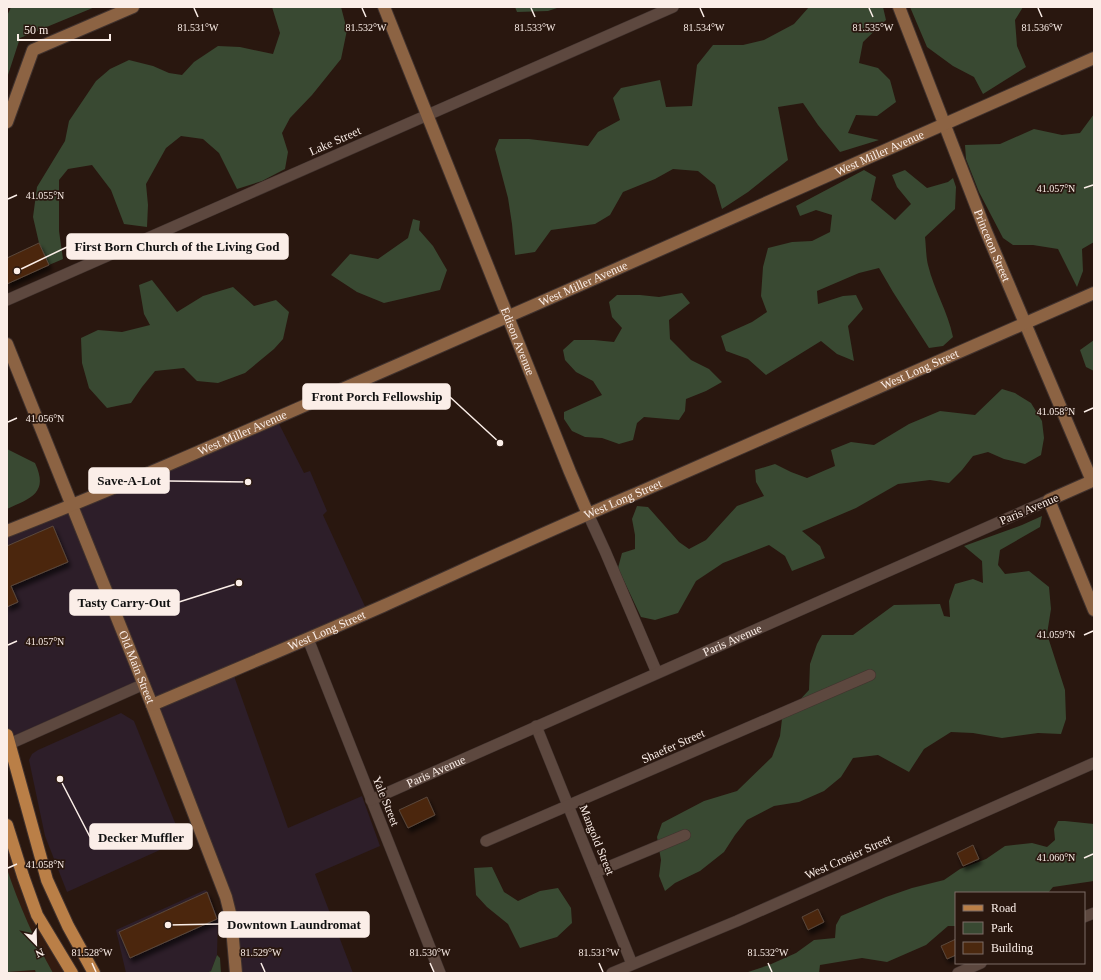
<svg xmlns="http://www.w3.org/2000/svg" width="1101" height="980" viewBox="0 0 1101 980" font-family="'Times New Roman',serif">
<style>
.commercial{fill:#2d1e29}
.built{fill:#331b10}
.green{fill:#394932}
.building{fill:#4b280e;stroke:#5a473b;filter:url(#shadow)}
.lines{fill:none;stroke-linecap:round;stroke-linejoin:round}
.street-casing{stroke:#40322e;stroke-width:12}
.secondary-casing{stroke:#40322e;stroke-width:14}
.primary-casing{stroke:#40322e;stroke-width:14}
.street{stroke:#5d483f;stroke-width:11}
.secondary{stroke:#8c6343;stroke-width:12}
.primary{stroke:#ba7f47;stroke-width:12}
.ticks{fill:none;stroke:#fbeee8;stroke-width:1.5}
.labels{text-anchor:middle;stroke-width:3.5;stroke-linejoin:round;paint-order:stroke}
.street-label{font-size:12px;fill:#fbeee8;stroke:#29170f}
.ticks-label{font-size:10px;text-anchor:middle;fill:#fbeee8;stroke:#29170f;stroke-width:3.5;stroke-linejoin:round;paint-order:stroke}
.leader{fill:none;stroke:#fbeee8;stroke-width:1.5}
.callout-dot{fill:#fbeee8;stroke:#29170f;stroke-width:1.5}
.callout{fill:#fbeee8;stroke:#fbeee8;stroke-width:1.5}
.callout-label{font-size:13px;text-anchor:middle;font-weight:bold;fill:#111}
</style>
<defs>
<filter id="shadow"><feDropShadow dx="2.5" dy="4.5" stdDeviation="2" flood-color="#0009"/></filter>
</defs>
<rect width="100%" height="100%" fill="#29170f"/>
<g class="commercial">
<path d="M 276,418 L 304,473 L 310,471 L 327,511 L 323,515 L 368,613 L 152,705 L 72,506 Z"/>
<path d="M 69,511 L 141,683 L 12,740 L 7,724 L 7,534 Z"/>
<path d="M 234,676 L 288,828 L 362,796 L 380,846 L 315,874 L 353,973 L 240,973 L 234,911 L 157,707 Z"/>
<path d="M 121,713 L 134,721 L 182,840 L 67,892 L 45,836 L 29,760 L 32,754 L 38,750 Z"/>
<path d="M 205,890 L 208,892 L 218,919 L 217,955 L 211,971 L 206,973 L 126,973 L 116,930 Z"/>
</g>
<path class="built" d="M 7,835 L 67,973 L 7,973 Z"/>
<g class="green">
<path d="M 11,7 L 95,7 L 20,38 L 7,78 L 7,16 Z"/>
<path d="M 272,7 L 341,7 L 347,30 L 341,59 L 312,95 L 290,118 L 282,133 L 288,152 L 285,169 L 262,181 L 237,189 L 219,153 L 203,139 L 181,136 L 166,148 L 146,184 L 148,205 L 147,227 L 124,224 L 111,190 L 92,165 L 68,169 L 59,180 L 59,231 L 63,259 L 49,265 L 39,243 L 33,217 L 37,187 L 65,141 L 69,121 L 96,81 L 110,69 L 129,60 L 153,66 L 169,73 L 182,75 L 194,62 L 218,46 L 240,47 L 273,54 L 280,33 Z"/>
<path d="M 515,7 L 560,7 L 548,11 L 517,12 Z"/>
<path d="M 809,7 L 883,7 L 886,20 L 863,42 L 859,63 L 878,68 L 890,80 L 896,102 L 877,116 L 856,115 L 848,133 L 879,140 L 840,152 L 818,125 L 803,103 L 778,107 L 788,160 L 748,192 L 722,209 L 715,185 L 698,171 L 673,169 L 655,179 L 623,192 L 610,215 L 595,224 L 551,230 L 535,252 L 515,255 L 512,224 L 508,198 L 495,149 L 499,139 L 529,139 L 588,146 L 598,132 L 620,120 L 613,98 L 621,88 L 660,80 L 666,107 L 692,106 L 697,65 L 713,45 L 743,45 L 764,40 L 794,24 Z"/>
<path d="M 910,7 L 1023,7 L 1015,20 L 1017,46 L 1026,67 L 983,94 L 974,77 L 953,66 L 927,47 Z"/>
<path d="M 1094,114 L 1094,242 L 1082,249 L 1083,271 L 1077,287 L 1058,249 L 1033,245 L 1013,245 L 1003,238 L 979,192 L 966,159 L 965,145 L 1000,144 L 1034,129 L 1062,135 L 1080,133 Z"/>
<path d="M 864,170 L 876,177 L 871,200 L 895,220 L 911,204 L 897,187 L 892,175 L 905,170 L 927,188 L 948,182 L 953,178 L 956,187 L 955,209 L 925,237 C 926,246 926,257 928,265 C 934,290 948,312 953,337 L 943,346 L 929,348 L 893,292 L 879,268 L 859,273 L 817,291 L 818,304 L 843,296 L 856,295 L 863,309 L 848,326 L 854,361 L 837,354 L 821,341 L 766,375 L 748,359 L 726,351 L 721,336 L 752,322 L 767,312 L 761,296 L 763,267 L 768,248 L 792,242 L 812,241 L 830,232 L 832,215 L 816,210 L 800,216 L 796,206 Z"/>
<path d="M 413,219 L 420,221 L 419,230 L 433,246 L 447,270 L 440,290 L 384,303 L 357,292 L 331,275 L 350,254 L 378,259 L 408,238 Z"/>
<path d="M 152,280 L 177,312 L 203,296 L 233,287 L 254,306 L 276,300 L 289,312 L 283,339 L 274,349 L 245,373 L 218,383 L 197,381 L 184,368 L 155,371 L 142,387 L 131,403 L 107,408 L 89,388 L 82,363 L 81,338 L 98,330 L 122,332 L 150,325 L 144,314 L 139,285 Z"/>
<path d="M 682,293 L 690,303 L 669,320 L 670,339 L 691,360 L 709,369 L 722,382 L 706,391 L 686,399 L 685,411 L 679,420 L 644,417 L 637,423 L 633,440 L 619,444 L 602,438 L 585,437 L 572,431 L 564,419 L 564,412 L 602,395 L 593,381 L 576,372 L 565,360 L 563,350 L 574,340 L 594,340 L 614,342 L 622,328 L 612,317 L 609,302 L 617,295 L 640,295 L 659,297 Z"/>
<path d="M 1094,340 L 1094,371 L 1086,367 L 1080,350 Z"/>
<path d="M 1002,389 L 1015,393 L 1031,403 L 1042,421 L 1044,438 L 1041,455 L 1025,464 L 1004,459 L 988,452 L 973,456 L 962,470 L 949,483 L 930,480 L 898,484 L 856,508 L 802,531 L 820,546 L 825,558 L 792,571 L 785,556 L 769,545 L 723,563 L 696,581 L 678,613 L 655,620 L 641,617 L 618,568 L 622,553 L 635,549 L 635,535 L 632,519 L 637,506 L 648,507 L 679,542 L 689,549 L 706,540 L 737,506 L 764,496 L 756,482 L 755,470 L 775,464 L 791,472 L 807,478 L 835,466 L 831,450 L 851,442 L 874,445 L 909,424 L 940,411 L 975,415 Z"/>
<path d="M 7,449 L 35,463 C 49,493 31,498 7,509 Z"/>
<path d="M 1042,516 L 1040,527 L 1000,550 L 998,565 L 1005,574 L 1029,571 L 1049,587 L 1051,609 L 1047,634 L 1065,690 L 1066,719 L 1061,734 L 1038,733 L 1002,738 L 973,733 L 951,732 L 924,749 L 909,772 L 878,755 L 853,758 L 841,777 L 824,791 L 799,802 L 774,806 L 747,820 L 735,835 L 724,852 L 700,871 L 675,883 L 665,891 L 659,876 L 661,860 L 657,837 L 662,823 L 704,801 L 737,791 L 772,757 L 780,736 L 782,719 L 809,690 L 810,664 L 817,644 L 822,635 L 853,635 L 894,605 L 940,604 L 944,616 L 950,617 L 949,601 L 955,584 L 973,579 L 983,583 L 982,561 L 964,546 L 1022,525 Z"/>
<path d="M 1058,821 L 1065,821 L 1094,824 L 1094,881 L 1053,887 L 1048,893 L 956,893 L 956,926 L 948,926 L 926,945 L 887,962 L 862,958 L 820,965 L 819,973 L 745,973 L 769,965 L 796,953 L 814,940 L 835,938 L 836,925 L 841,916 L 886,897 L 912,888 L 944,880 L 960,869 L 986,859 L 1005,846 L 1032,843 L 1047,847 L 1055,840 L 1054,829 Z"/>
<path d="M 492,867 L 504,892 L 518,901 L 540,891 L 558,888 L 571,908 L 572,923 L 557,937 L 520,948 L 508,924 L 487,907 L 476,895 L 474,868 Z"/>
<path d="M 7,869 C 19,905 34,939 53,973 L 36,973 L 35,970 L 7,972 Z"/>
<path d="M 217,955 L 220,958 L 221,973 L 206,973 L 211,971 Z"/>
</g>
<g class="building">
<path d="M 39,243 L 49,265 L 7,284 L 7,258 Z"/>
<path d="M 53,526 L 68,562 L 11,586 L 18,602 L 7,607 L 7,546 Z"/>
<path d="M 427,797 L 435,815 L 408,828 L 399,810 Z"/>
<path d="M 973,845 L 979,859 L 963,866 L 957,853 Z"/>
<path d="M 207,892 L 217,919 L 130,958 L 119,932 Z"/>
<path d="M 818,909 L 824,922 L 808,930 L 802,917 Z"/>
<path d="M 956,939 L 956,955 L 947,959 L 941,946 Z"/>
</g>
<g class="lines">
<g class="street-casing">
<g id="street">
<path d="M 7,300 L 673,7"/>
<path d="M 588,514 L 605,551 L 657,673"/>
<path d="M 308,639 L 440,973"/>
<path d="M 536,726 L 632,964"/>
<path d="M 7,745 L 144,684"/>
<path id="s1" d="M 371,800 L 1049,500"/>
<path d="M 486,841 L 870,675"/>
<path d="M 596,872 L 685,835"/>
<path d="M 1084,917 L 1094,913"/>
<path d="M 612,973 L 737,921 L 1094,763"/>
<path d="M 958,973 L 981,963"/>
</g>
</g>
<g class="secondary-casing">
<g id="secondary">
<path id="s2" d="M 384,7 L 570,472 L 588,514"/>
<path id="s3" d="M 899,7 L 985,229 L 1092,481 L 1049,500 L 1094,610"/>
<path d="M 7,122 L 33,50 L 133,7"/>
<path id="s4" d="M 7,344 L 152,705 L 226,897 L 231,917 L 236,973"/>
<path id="s5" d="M 7,531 C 140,479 271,420 402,363 C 633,262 864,160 1094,58"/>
<path id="s6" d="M 152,705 C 229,672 306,640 383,606 C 468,568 553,528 640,492 L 1094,293"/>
</g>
</g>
<g class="primary-casing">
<g id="primary">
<path d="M 7,735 L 47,880 L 68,926 L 94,973"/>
<path d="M 7,825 L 23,876 L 37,915 L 72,973"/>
</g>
</g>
<use href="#street" class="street"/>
<use href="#secondary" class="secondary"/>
<use href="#primary" class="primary"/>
</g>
<path class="ticks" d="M 194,8 L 198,17M 362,8 L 366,17M 531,8 L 535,17M 700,8 L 704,17M 869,8 L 873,17M 1038,8 L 1042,17M 1084,188 L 1093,185M 8,199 L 17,195M 1084,412 L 1093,408M 8,422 L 17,418M 1084,635 L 1093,631M 8,645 L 17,641M 1084,858 L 1093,854M 8,868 L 17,864M 92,963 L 96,972M 261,963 L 265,972M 430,963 L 434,972M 599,963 L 603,972M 768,963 L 772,972"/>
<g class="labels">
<g class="street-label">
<text transform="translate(335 141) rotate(-24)" y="4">Lake Street</text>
<text dy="4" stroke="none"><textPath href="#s5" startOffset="951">West Miller Avenue</textPath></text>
<text dy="4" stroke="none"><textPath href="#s3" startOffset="256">Princeton Street</textPath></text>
<text dy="4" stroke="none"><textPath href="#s5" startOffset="627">West Miller Avenue</textPath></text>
<text dy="4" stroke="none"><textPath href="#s2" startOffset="360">Edison Avenue</textPath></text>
<text dy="4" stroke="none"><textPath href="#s6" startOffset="838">West Long Street</textPath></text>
<text dy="4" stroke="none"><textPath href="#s5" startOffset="255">West Miller Avenue</textPath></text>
<text dy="4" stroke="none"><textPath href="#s6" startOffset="514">West Long Street</textPath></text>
<text transform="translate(1029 509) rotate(-23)" y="4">Paris Avenue</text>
<text dy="4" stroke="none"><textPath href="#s6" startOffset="190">West Long Street</textPath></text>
<text dy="4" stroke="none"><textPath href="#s1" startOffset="395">Paris Avenue</textPath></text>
<text dy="4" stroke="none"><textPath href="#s4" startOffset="348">Old Main Street</textPath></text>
<text transform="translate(673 746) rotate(-24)" y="4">Shaefer Street</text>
<text dy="4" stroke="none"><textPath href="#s1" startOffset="71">Paris Avenue</textPath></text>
<text transform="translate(386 801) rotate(68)" y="4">Yale Street</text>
<text transform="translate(597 840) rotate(68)" y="4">Mangold Street</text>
<text transform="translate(848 857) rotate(-24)" y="4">West Crosier Street</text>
</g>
</g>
<g class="ticks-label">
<text x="198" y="31">81.531°W</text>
<text x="366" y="31">81.532°W</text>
<text x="535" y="31">81.533°W</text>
<text x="704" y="31">81.534°W</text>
<text x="873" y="31">81.535°W</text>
<text x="1042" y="31">81.536°W</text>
<text x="1056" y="192">41.057°N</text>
<text x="45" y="199">41.055°N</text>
<text x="1056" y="415">41.058°N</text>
<text x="45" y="422">41.056°N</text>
<text x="1056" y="638">41.059°N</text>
<text x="45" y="645">41.057°N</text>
<text x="1056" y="861">41.060°N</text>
<text x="45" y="868">41.058°N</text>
<text x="92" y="956">81.528°W</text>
<text x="261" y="956">81.529°W</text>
<text x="430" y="956">81.530°W</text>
<text x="599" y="956">81.531°W</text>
<text x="768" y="956">81.532°W</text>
</g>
<path class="leader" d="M17 271L67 247M500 443L450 397M248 482L169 481M239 583L179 602M60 779L90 837M168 925L219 924"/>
<g class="callout-dot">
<circle cx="17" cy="271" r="4"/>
<circle cx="500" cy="443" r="4"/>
<circle cx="248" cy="482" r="4"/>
<circle cx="239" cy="583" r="4"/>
<circle cx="60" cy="779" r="4"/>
<circle cx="168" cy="925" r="4"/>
</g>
<g class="callout">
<rect x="67" y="234" width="221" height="25" rx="4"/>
<rect x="303" y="384" width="147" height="25" rx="4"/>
<rect x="89" y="468" width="80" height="25" rx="4"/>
<rect x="70" y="590" width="109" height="25" rx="4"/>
<rect x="90" y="824" width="102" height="25" rx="4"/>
<rect x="219" y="912" width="150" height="25" rx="4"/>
</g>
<g class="callout-label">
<text x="177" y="251">First Born Church of the Living God</text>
<text x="377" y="401">Front Porch Fellowship</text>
<text x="129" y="485">Save-A-Lot</text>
<text x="124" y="607">Tasty Carry-Out</text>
<text x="141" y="842">Decker Muffler</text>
<text x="294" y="929">Downtown Laundromat</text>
</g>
<rect width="1101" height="980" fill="none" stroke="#fbeee8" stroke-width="16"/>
<rect x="955" y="892" width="130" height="72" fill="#29170f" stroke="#7d6d66"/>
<rect x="963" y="905" width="20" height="6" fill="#ba7f47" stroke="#7d6d66"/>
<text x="991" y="912" font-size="12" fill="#fbeee8">Road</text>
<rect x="963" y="922" width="20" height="12" fill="#394932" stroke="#7d6d66"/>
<text x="991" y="932" font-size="12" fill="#fbeee8">Park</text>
<rect x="963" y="942" width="20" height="12" fill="#4b280e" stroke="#7d6d66"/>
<text x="991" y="952" font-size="12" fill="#fbeee8">Building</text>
<g transform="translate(36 944) rotate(157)" stroke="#29170f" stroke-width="3" paint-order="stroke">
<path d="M0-3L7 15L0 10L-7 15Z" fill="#fbeee8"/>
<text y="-6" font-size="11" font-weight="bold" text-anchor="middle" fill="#fbeee8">N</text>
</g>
<path d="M18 34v6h92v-6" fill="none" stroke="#fbeee8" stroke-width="2"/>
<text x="24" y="34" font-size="12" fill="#fbeee8" stroke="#29170f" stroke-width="3" paint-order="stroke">50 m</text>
</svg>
